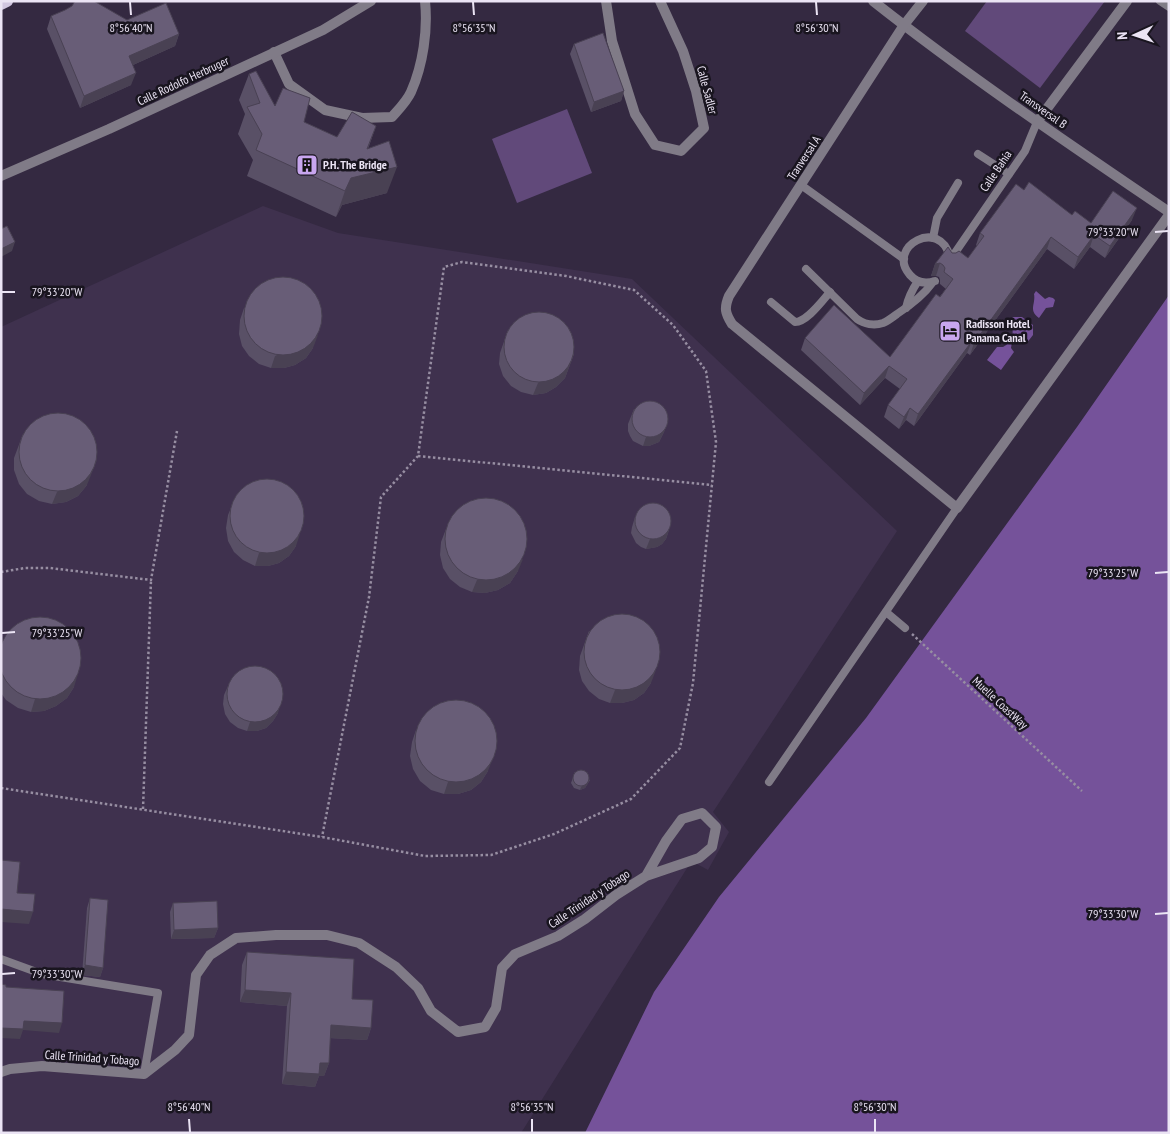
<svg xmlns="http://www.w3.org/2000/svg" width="1170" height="1134" viewBox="0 0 1170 1134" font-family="'PT Sans Narrow',sans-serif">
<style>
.built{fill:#3f314e}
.green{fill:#61497a}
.water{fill:#75529a}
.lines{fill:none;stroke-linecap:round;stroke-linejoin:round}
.path{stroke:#978ea2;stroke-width:2.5;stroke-dasharray:2.5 2.5;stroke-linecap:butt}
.service{stroke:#807b87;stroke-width:8}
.minor{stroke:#807b87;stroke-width:10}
.primary{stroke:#d1c6e0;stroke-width:12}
.wall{fill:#595066}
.shaded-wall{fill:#494153}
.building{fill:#685d77;stroke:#494153}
.ticks{fill:none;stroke:#ebe4f4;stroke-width:2}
.labels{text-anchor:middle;stroke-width:5;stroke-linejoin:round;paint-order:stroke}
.street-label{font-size:12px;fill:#ebe4f4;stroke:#19151f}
.poi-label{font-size:12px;font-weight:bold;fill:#ebe4f4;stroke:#19151f;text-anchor:start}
.ticks-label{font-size:12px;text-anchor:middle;fill:#ebe4f4;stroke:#19151f;stroke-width:5;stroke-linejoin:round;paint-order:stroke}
</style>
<rect width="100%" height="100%" fill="#342941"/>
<path class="built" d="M 263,206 L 338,233 L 632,279 L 897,531 L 713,812 L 729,832 L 708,870 L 697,864 L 689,865 L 521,1133 L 1,1133 L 1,327 Z"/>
<g class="green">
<path d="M 987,1 L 1105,1 L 1040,88 L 965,31 Z"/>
<path d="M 567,109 L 592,173 L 517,203 L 492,139 Z"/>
</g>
<g class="water">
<path d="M 1036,291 L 1045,299 L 1049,297 L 1053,298 L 1055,300 L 1053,307 L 1046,308 L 1039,318 C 1028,310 1036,304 1034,294 Z"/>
<path d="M 1169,295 L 1169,1133 L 585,1133 L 654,992 L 719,897 L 866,718 L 1077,427 Z"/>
<path d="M 1013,317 L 1022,317 L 1033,325 L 1033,335 L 1026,344 L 1022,341 L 1017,340 L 1012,342 L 1011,348 L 1014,352 L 1001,370 L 987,360 L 997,347 L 1003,347 L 1011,342 C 1013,333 1014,329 1009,321 Z"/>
</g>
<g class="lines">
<g class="path">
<path d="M 418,456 L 712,485"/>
<path d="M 1,572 L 25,568 L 50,568 L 151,580 L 177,431"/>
<path d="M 912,634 L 1082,791"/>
<path d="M 1,788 L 322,837 L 425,856 L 491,855 L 554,834 L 631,799 L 680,748 L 693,683 L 716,442 L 706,371 L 673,325 L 634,290 L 566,276 L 462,262 L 444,267 L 418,456 L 381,497 L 369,597 L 322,837"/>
<path d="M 143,809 L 151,580"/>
</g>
<g class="service">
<path d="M 1160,1 L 1169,7"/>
<path d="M 978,154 L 1009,174"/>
<path d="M 801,185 L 904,259"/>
<path d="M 933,238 L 937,218 L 958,183"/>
<path d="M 950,260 L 1025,151 L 1037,122"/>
<path d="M 806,269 L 857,319 C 864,324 874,326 883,323 C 888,321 893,317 897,314 C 911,305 923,296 933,282"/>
<path d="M 935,281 C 926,284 917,283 910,275 C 885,247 941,216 950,258"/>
<path d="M 771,302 L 795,322 C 807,322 822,301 830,292"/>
<path d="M 906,308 C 908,298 912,290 918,281"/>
<path d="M 886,612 L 905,628"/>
<path d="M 769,782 L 957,508"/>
<path d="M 1,959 L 42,974 L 158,993 L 144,1074"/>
</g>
<g class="minor">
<path d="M 606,1 L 612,41 L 635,114 L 655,145 L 681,151 L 704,128 L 696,91 L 683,51 L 660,1"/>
<path d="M 873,1 C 968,76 1069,144 1169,212"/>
<path d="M 923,1 L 904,25 L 729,296 C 724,308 725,313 732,324 L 957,508 L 1169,215"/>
<path d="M 274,52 L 289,84 L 325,110 L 362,118 L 392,117 C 399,109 407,101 411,92 C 423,65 428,30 425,1"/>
<path d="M 1037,122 L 1127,1"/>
<path d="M 1,176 L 109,129 L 323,30 L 371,1"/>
<path d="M 1,1072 L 10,1069 L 42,1066 L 144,1074 L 175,1050 L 189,1035 L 196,975 L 210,955 L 236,938 L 276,935 L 327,935 L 359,943 L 396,967 L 418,988 L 431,1011 L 458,1032 L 485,1027 L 496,1008 L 502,968 L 515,954 L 558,936 L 585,919 L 616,895 L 646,876 L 699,858 L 712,847 L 716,827 L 702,813 L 682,819 L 666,841 L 646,876"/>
</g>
<path class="primary" d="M 1,4 L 7,1"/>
</g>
<g class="wall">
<path d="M 51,16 L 127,20 L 179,34 L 175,46 L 133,65 L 131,85 L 80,108 L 47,29 Z"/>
<path d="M 574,44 L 624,91 L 621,101 L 591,112 L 570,54 Z"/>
<path d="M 249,74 L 275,106 L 304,122 L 337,137 L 376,126 L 368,149 L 387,193 L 342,205 L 336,217 L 247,176 L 253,160 L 238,134 L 245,114 L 239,100 Z"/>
<path d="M 1024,190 L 1072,215 L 1091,223 L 1132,220 L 1105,258 L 1090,247 L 1074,269 L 1047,249 L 970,355 L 967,353 L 914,426 L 906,420 L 899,429 L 884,417 L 888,405 L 900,389 L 885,378 L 860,405 L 801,350 L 805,338 L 890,357 L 946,289 L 940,284 L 940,280 L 939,277 L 936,276 L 931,276 L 935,264 L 952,253 L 968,258 L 977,246 L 976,245 L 980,233 Z"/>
<path d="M 244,308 L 313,348 L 306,358 L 295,365 L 284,368 L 271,368 L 259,364 L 249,356 L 242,346 L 239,334 L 240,320 Z"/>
<path d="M 508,330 L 574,354 L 565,378 L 556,387 L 546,393 L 533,395 L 521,392 L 511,386 L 503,376 L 499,364 L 500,353 Z"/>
<path d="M 634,409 L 668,422 L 664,432 L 659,442 L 649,446 L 643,446 L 633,441 L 630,436 L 628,431 L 628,424 Z"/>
<path d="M 23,434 L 87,485 L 78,496 L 66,502 L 52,504 L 39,501 L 27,494 L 19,484 L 14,470 L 14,458 Z"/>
<path d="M 233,503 L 296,546 L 289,556 L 279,563 L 268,566 L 255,566 L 243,560 L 234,552 L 228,541 L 226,528 L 228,515 Z"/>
<path d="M 635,517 L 669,530 L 666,539 L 662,544 L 657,547 L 646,549 L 641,547 L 636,543 L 631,533 L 632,527 Z"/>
<path d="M 446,529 L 518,571 L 510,583 L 498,590 L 485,593 L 472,592 L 460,587 L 450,579 L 443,568 L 440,555 L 441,542 Z"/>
<path d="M 589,631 L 651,683 L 644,693 L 634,700 L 622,703 L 610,703 L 599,699 L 589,691 L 582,681 L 579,670 L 580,656 Z"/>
<path d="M 1,644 L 74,687 L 67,698 L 56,706 L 44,711 L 31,712 L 18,708 L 6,700 L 1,693 Z"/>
<path d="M 228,686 L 278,713 L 273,721 L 266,728 L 257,731 L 247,731 L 238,728 L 230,722 L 225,714 L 223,704 L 224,695 Z"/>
<path d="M 416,730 L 488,771 L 481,782 L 471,790 L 458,794 L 444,794 L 431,790 L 420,781 L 413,769 L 410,756 L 412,742 Z"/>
<path d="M 575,772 L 590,780 L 585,788 L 580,790 L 574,788 L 571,783 Z"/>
<path d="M 90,898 L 103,968 L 100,977 L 82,975 L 87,908 Z"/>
<path d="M 173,903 L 218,928 L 214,938 L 171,939 L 170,912 Z"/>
<path d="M 247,952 L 352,999 L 371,1028 L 367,1040 L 330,1038 L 329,1063 L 324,1076 L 319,1076 L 315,1087 L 282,1084 L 287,1006 L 240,1002 L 242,965 Z"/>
</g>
<g class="shaded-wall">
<path d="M 179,34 L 175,46 L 124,69 L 129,56 Z"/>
<path d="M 136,73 L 131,85 L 80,108 L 84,96 Z"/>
<path d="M 624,91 L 621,101 L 591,112 L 594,102 Z"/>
<path d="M 397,167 L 387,193 L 342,205 L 336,217 L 345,191 L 351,178 Z"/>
<path d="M 1137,208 L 1132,220 L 1105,258 L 1110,246 Z"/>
<path d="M 1094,235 L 1090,247 L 1074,269 L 1078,257 Z"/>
<path d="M 1051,237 L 1047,249 L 970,355 L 974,343 Z"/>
<path d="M 15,242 L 12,251 L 1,257 L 1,249 Z"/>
<path d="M 940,263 L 936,276 L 931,276 L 935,264 Z"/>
<path d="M 318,335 L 313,348 L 306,358 L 295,365 L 284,368 L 271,368 L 275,356 Z"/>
<path d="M 972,341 L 967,353 L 914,426 L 918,414 Z"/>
<path d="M 574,354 L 565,378 L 556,387 L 546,393 L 533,395 L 538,383 Z"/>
<path d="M 889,366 L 885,378 L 860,405 L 864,393 Z"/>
<path d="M 910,408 L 906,420 L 899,429 L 904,417 Z"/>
<path d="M 668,422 L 664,432 L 659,442 L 649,446 L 643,446 L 646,437 Z"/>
<path d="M 97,460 L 87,485 L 78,496 L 66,502 L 52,504 L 57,492 Z"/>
<path d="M 669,530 L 666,539 L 662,544 L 657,547 L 646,549 L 650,539 Z"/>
<path d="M 300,534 L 296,546 L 289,556 L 279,563 L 268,566 L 255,566 L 259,553 Z"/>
<path d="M 523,559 L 518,571 L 510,583 L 498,590 L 485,593 L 472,592 L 477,580 Z"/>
<path d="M 656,670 L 651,683 L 644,693 L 634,700 L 622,703 L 610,703 L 615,690 Z"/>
<path d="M 78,674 L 74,687 L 67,698 L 56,706 L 44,711 L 31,712 L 35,699 Z"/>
<path d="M 281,703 L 278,713 L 273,721 L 266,728 L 257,731 L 247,731 L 250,722 Z"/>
<path d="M 493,758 L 488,771 L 481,782 L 471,790 L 458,794 L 444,794 L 448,782 Z"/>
<path d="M 590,780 L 585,788 L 580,790 L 581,787 Z"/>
<path d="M 1,909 L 33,912 L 29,924 L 1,922 Z"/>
<path d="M 218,928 L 214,938 L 171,939 L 174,930 Z"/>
<path d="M 85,965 L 103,968 L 100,977 L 82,975 Z"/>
<path d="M 245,990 L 291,993 L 287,1006 L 240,1002 Z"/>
<path d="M 24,1021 L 62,1023 L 59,1033 L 23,1030 L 20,1039 L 1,1038 L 1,1028 Z"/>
<path d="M 331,1025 L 371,1028 L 367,1040 L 327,1038 Z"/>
<path d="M 320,1063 L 329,1063 L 324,1076 L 319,1076 L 315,1087 L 282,1084 L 286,1072 Z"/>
</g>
<g class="building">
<path d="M 75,1 L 94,1 L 127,20 L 166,3 L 179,34 L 129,56 L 136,73 L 84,96 L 51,16 L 65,10 L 72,6 Z"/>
<path d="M 603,33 L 624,91 L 594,102 L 574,44 Z"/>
<path d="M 256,71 L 275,106 L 283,88 L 310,98 L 304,122 L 337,137 L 352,112 L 376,126 L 367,149 L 389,141 L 397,167 L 351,178 L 345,191 L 256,150 L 262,134 L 247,107 L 260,103 L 249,74 Z"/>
<path d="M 1029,182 L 1072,215 L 1075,211 L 1091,223 L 1113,191 L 1137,208 L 1110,246 L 1094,235 L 1078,257 L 1051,237 L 974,343 L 972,341 L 918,414 L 910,408 L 904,417 L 888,405 L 907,379 L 889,366 L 864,393 L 805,338 L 834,305 L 890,357 L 936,294 L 940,297 L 953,279 L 944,272 L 945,268 L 943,265 L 940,263 L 935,264 L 948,247 L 952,253 L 956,253 L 959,251 L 968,258 L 984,236 L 980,233 L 1016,184 L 1024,190 Z"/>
<path d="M 7,226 L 15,242 L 1,249 L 1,229 Z"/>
<circle cx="283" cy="316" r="39"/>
<circle cx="539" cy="347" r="35"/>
<circle cx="650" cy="419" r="18"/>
<circle cx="58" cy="452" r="39"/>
<circle cx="267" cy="516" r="37"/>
<circle cx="486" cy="539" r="41"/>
<circle cx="653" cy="521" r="18"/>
<circle cx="622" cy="652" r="38"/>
<circle cx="40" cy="658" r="41"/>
<circle cx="255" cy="694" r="28"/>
<circle cx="456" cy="741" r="41"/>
<circle cx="581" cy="778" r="8"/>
<path d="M 1,860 L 20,862 L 17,893 L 35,894 L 33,912 L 1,909 Z"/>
<path d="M 90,898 L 108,900 L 103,968 L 85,965 Z"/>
<path d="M 217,901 L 218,928 L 174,930 L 173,903 Z"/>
<path d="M 247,952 L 354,959 L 352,999 L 373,1000 L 371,1028 L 331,1025 L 329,1063 L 320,1063 L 319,1074 L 286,1072 L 291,993 L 245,990 Z"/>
<path d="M 1,984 L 6,985 L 6,987 L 64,991 L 62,1023 L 24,1021 L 23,1029 L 1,1028 Z"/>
</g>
<path class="ticks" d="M 130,2 L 131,15M 473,2 L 474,15M 816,2 L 817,15M 1155,232 L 1168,231M 2,292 L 15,292M 1155,573 L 1168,572M 2,633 L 15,632M 1155,914 L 1168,913M 2,974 L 15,973M 189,1119 L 190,1132M 532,1119 L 532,1132M 875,1119 L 875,1132"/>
<defs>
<g id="building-square" transform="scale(1.125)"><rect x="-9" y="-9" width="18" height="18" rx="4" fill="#c8a6ef" stroke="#19151f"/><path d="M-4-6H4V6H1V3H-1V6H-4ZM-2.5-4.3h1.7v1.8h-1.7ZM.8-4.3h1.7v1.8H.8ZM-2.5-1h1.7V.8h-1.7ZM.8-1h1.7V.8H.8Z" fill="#111"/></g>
<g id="hotel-square" transform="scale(1.125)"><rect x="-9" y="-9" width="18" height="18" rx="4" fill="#c8a6ef" stroke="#19151f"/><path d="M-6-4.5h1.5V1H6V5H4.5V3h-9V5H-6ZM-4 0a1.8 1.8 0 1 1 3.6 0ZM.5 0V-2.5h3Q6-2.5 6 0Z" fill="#111"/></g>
</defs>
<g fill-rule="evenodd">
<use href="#building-square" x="307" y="165"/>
<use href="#hotel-square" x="950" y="331"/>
</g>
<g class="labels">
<g class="street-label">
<text transform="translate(183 81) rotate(-25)" y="4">Calle Rodolfo Herbruger</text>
<text transform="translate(707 90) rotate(75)" y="4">Calle Sadler</text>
<text transform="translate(1043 110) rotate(35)" y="4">Transversal B</text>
<text transform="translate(804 158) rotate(-57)" y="4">Tranversal A</text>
<text transform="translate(996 171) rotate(-56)" y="4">Calle Bahía</text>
<text transform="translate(1000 703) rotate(43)" y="4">Muelle CoastWay</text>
<text transform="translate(589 899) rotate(-34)" y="4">Calle Trinidad y Tobago</text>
<text transform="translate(92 1058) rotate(4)" y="4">Calle Trinidad y Tobago</text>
</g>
<g class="poi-label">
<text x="323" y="169">P.H. The Bridge</text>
<text x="966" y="328">Radisson Hotel<tspan x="966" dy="14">Panama Canal</tspan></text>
</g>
</g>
<g class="ticks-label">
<text x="474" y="32">8°56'35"N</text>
<text x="131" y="32">8°56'40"N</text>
<text x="817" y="32">8°56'30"N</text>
<text x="1113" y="236">79°33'20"W</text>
<text x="57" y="296">79°33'20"W</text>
<text x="1113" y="577">79°33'25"W</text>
<text x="57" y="637">79°33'25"W</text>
<text x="1113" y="918">79°33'30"W</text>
<text x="57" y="978">79°33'30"W</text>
<text x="189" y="1111">8°56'40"N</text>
<text x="532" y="1111">8°56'35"N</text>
<text x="875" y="1111">8°56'30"N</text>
</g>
<rect width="1170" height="1134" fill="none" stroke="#ebe4f4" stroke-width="5"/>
<g transform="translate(1135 35) rotate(267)" stroke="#19151f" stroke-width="4" paint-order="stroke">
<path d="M0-4L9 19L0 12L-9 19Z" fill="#ebe4f4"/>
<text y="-8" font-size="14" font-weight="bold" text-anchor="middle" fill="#ebe4f4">N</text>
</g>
</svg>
